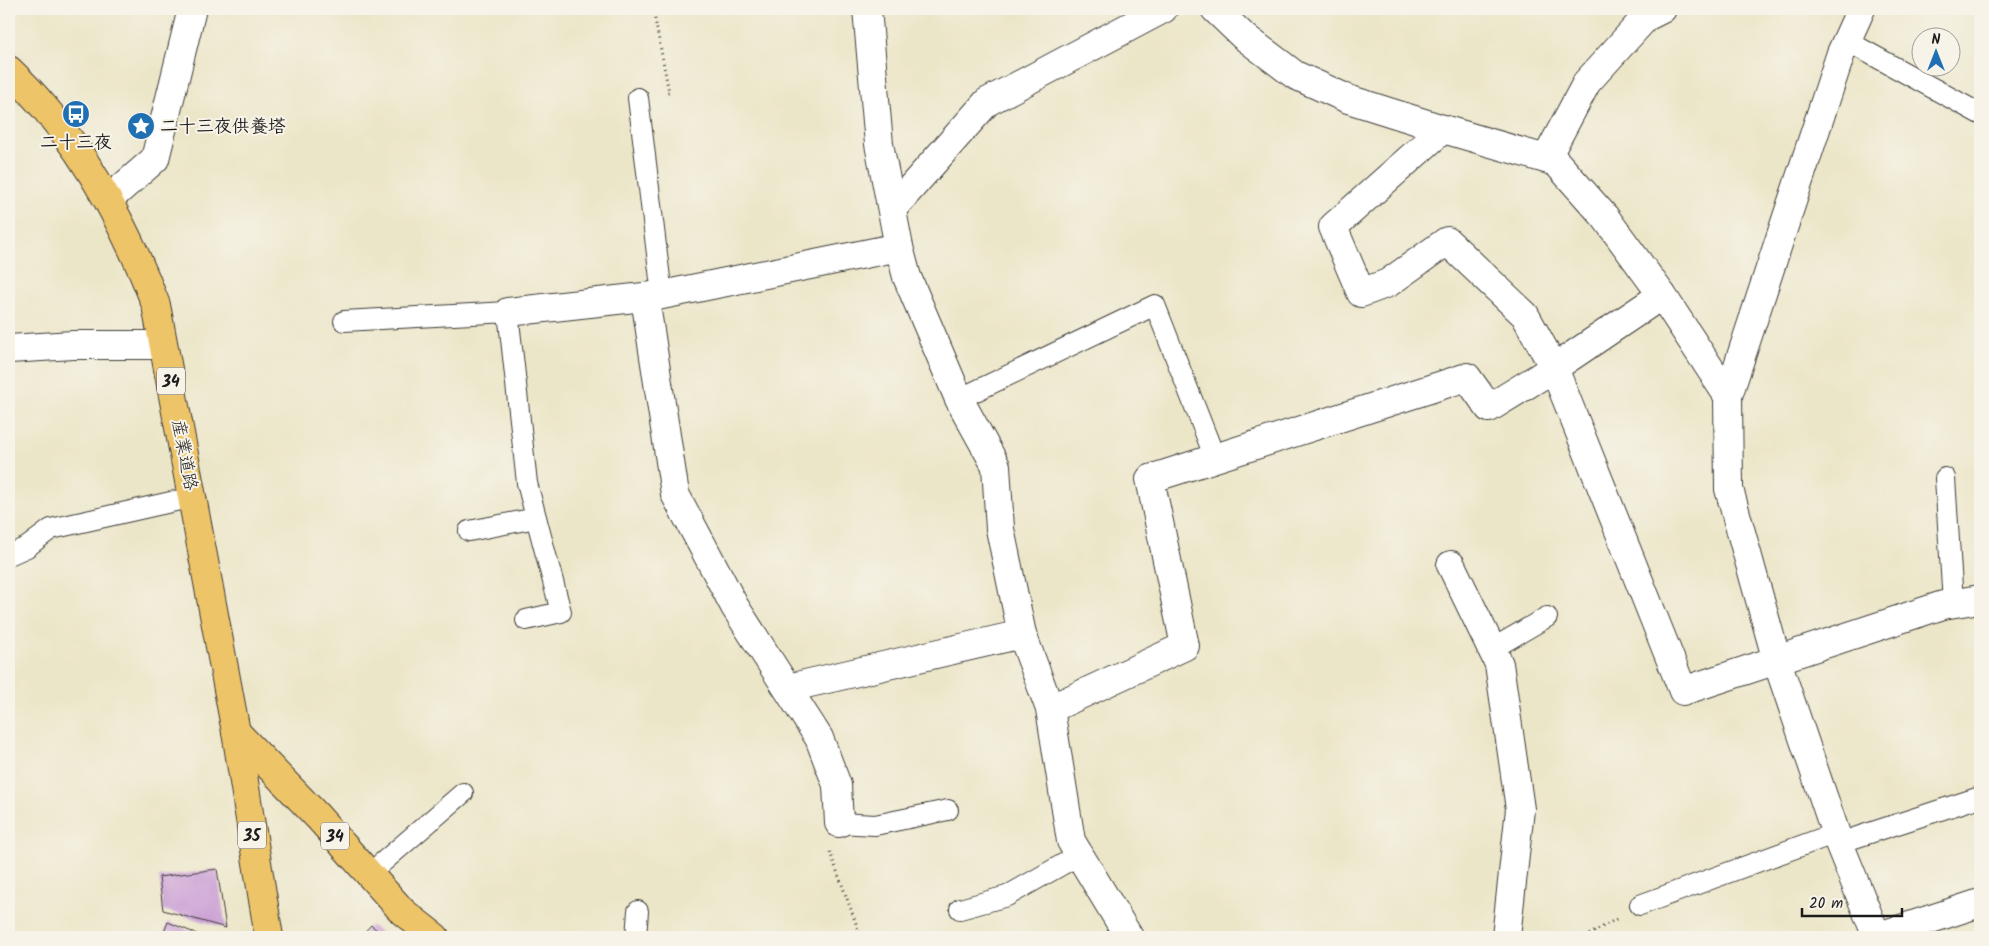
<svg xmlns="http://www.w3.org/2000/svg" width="1989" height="946" viewBox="0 0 1989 946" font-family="Kalam,'Klee One',sans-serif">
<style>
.building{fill:#c698d3}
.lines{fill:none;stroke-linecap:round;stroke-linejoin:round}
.lane-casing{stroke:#3b3a36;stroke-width:22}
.street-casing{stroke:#3b3a36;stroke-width:30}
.primary-casing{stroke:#3b3a36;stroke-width:30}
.path{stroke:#3b3a36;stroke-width:3;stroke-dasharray:1 4;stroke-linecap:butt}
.lane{stroke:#fff;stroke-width:20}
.street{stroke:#fff;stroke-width:28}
.primary{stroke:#eec469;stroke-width:28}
.labels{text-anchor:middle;stroke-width:4;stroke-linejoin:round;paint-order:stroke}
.shield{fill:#f7f3e8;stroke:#5e5c59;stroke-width:1}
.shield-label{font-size:16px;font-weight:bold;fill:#1c1c1c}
.poi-label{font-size:18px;font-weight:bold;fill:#1c1c1c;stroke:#f7f3e8;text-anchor:start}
.street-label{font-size:18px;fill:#1c1c1c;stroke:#f7f3e8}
</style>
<rect width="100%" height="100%" fill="#f7f3e8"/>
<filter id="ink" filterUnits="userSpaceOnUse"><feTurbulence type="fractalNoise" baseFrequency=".02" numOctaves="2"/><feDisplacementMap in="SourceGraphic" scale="10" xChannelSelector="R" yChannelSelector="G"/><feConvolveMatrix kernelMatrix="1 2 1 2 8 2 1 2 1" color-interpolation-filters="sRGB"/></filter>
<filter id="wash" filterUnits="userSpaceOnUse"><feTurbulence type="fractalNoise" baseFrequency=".0096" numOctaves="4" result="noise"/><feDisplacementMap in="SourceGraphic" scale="20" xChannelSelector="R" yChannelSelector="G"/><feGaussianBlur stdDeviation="1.12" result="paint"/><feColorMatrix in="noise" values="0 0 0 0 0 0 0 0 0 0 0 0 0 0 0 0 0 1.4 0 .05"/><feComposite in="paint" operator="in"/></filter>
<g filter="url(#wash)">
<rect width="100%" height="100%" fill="#ece6c9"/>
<g id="blocks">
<g class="building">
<path d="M 217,869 L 226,928 L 163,910 L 159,877 Z"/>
<path d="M 168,922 L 204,937 L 162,937 Z"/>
<path d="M 371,925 L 385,937 L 360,937 Z"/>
</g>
</g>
</g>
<g filter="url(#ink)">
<use href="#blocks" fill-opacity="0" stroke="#3b3a36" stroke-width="1"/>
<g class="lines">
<g class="lane-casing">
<g id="lane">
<path d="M 1847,41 L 1980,114"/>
<path d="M 638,98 L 662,295"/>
<path d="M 344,321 L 508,312 L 527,483 L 561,612 L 526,620"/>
<path d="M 959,399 L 1155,305 L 1215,458"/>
<path d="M 1945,478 L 1953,603"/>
<path d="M 469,531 L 536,518"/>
<path d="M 9,555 L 27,547 L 51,529 L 193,497"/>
<path d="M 1492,649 L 1547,617"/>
<path d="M 839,823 L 875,825 L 948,810"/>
<path d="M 1839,843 L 1980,797"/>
<path d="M 369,874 L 463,793"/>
<path d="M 1640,905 L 1836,833"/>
<path d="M 960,909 L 1007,896 L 1079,855"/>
<path d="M 636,937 L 638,911 L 638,912"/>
</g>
</g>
<g class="street-casing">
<g id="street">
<path d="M 867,9 L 879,144 L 899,247 L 907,277 L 959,399 L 996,466 L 1000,529 L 1022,634 L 1050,709 L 1071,841 L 1129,937"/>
<path d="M 1215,9 L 1242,35 L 1295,75 L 1348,99 L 1443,129 L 1556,162 L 1605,217 L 1662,295 L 1728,396 L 1729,489 L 1777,661 L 1839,843 L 1877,937"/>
<path d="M 1443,129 L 1333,227 L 1361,293 L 1388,283 L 1447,241 L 1525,315 L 1554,368 L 1683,691 L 1943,605 L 1980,599"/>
<path d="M 1546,159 L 1587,82 L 1646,17 L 1662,9"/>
<path d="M 108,200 L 155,159 L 192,9"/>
<path d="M 893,208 L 987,102 L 1163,9"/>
<path d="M 645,298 L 675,494 L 735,607 L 819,738 L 837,785 L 839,823"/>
<path d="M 508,312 L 662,295 L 899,247"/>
<path d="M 9,349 L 73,345 L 163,345"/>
<path d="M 1728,396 L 1841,53 L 1861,9"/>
<path d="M 1451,565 L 1499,664 L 1520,809 L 1506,937"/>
<path d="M 788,688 L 1022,634"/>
<path d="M 1050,709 L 1185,646 L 1150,479 L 1467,377 L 1489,408 L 1554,368 L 1662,295"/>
<path d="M 1876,937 L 1980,903"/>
</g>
</g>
<g class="primary-casing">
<g id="primary">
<path d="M 9,70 C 77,134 123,219 156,305 L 236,732 L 269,937"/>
<path d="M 236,732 L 318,817 L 403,912 L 435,937"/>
</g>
</g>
<g class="path">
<path d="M 653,9 L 669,92 L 664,93"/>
<path d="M 830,852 L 861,937"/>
<path d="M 1585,937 L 1618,918"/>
</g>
<use href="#lane" class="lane"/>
<use href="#street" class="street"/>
<use href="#primary" class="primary"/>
</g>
</g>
<defs>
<g id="bus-disc" transform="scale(1.4375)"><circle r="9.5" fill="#1f6fb2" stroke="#f7f3e8"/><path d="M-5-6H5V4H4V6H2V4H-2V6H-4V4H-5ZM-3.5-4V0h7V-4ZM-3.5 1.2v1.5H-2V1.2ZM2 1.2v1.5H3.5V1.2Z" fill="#fff"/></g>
<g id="sight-disc" transform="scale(1.4375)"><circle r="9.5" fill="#1f6fb2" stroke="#f7f3e8"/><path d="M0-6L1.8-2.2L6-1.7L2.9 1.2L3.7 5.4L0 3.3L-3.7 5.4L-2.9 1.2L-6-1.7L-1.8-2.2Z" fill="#fff"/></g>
</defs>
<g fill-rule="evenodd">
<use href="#bus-disc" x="76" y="114"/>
<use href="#sight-disc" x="141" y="126"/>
</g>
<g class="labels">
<g class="shield">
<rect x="157" y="367.5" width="28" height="27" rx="4"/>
<rect x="238" y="821.5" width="28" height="27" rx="4"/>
<rect x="321" y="822.5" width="28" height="27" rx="4"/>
</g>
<g class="shield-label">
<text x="171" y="387">34</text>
<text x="252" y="841">35</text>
<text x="335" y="842">34</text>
</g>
<g class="poi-label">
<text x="160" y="132">二十三夜供養塔</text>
<text x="76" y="148" text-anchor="middle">二十三夜</text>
</g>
<g class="street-label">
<text transform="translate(185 455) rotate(79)" y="6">産業道路</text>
</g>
</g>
<rect width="1989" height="946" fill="none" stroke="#f7f3e8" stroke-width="30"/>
<g transform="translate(1936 52)"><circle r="24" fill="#f7f3e8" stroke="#9f9d96"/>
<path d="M0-4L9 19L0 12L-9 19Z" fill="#1f6fb2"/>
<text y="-8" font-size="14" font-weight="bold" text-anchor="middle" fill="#1c1c1c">N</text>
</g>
<path d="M1802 908v8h100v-8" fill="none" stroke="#1c1c1c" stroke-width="2.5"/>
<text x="1809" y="908" font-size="15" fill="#1c1c1c" stroke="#f7f3e8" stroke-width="4" paint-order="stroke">20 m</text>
</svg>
